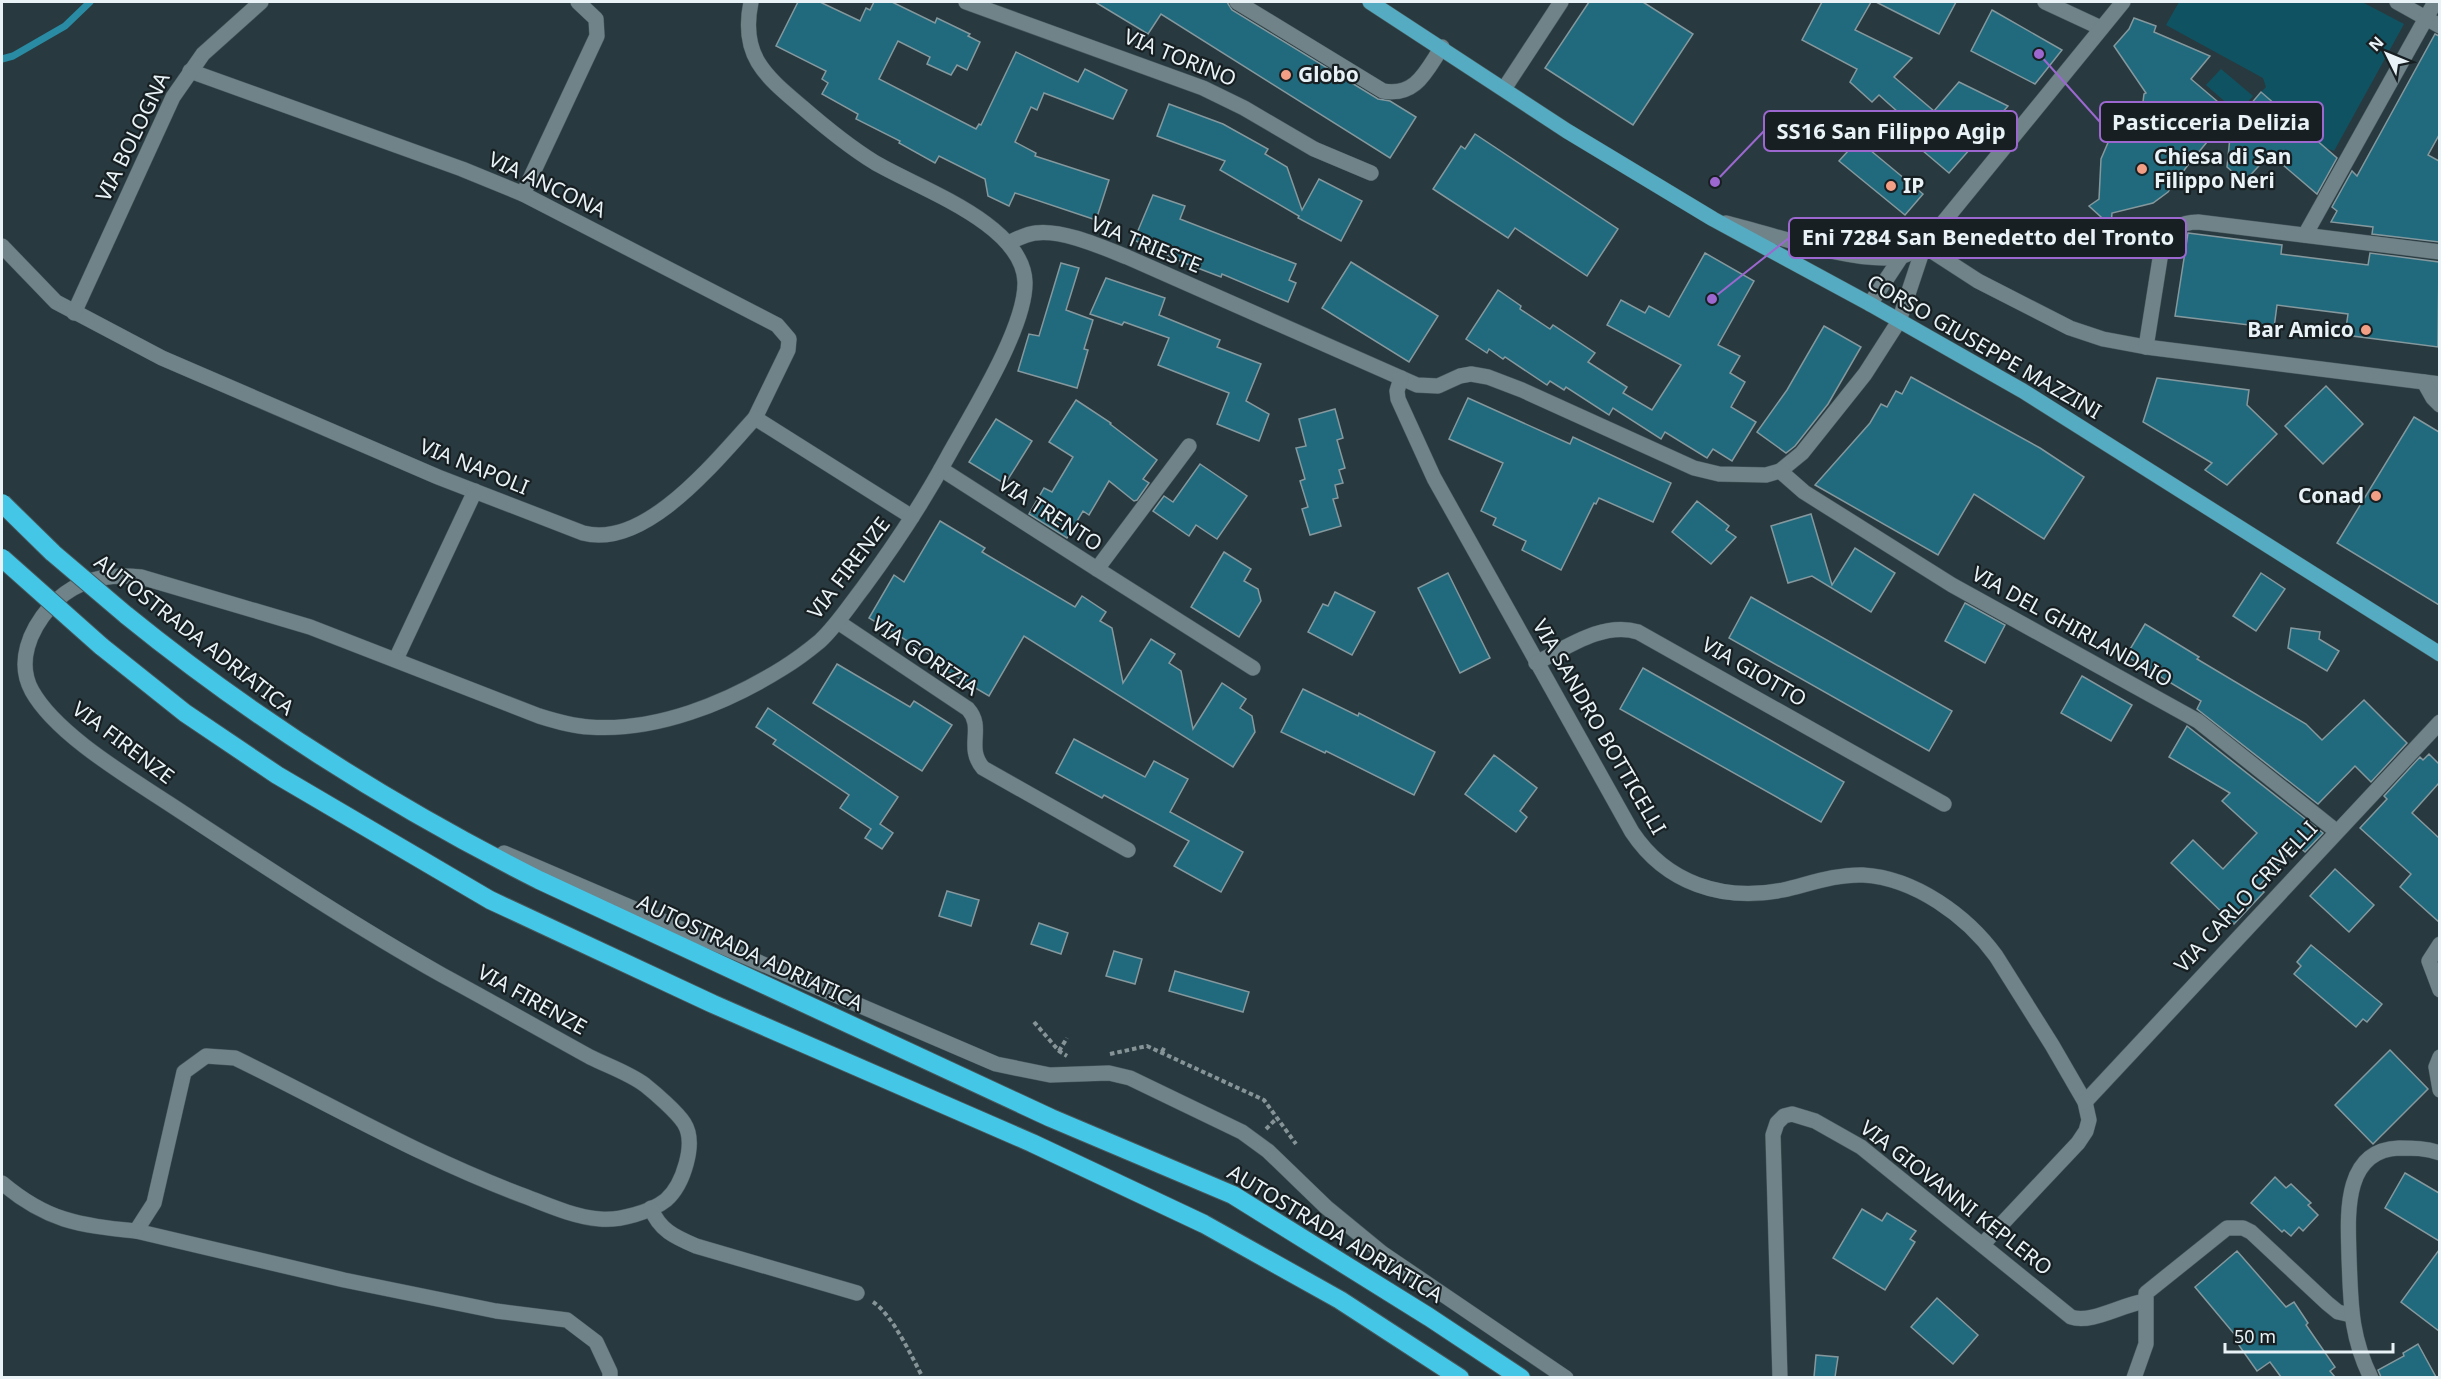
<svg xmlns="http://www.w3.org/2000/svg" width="2441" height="1379" viewBox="0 0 2441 1379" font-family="'Noto Sans',sans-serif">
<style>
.green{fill:#0f5363}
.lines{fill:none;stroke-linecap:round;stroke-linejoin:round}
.stream{stroke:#298ca4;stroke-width:7}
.building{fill:#216a7d;stroke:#84989e;stroke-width:1.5}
.minor-casing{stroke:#48585c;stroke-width:16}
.major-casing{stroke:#48585c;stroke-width:16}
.highway-casing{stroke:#48585c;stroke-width:20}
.path{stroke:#869498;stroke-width:4;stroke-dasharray:4.5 3;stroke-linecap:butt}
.minor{stroke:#6f8389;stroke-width:15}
.major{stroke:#55abc1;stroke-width:15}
.highway{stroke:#44c6e7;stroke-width:18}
.highway-bridge-casing{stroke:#48585c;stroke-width:20;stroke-linecap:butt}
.highway-bridge{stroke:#44c6e7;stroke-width:18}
.poi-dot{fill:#f39f85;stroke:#171f22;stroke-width:2}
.labels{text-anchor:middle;stroke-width:4.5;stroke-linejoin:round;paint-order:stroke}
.street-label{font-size:21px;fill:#e9f3f7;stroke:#171f22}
.poi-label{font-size:21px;font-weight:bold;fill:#e9f3f7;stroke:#171f22;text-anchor:start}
.leader{fill:none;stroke:#9c68d0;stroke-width:2}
.callout-dot{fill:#9c68d0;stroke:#171f22;stroke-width:2}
.callout{fill:#171f22;stroke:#9c68d0;stroke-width:2}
.callout-label{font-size:22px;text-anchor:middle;font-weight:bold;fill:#e9f3f7}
</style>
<rect width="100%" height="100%" fill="#283a3f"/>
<g class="green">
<path d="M 2179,2 L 2362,2 L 2404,24 L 2334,151 L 2326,148 L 2261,92 L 2266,87 L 2263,78 L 2166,25 Z"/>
<path d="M 2221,69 L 2253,96 L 2238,113 L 2206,85 Z"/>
</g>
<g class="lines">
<path class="stream" d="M 2,59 L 13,56 L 65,26 L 90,2"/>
</g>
<g class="building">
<path d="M 798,2 L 820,2 L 860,21 L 866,8 L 870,10 L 874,2 L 892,2 L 935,23 L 937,18 L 970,34 L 968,36 L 980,42 L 967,70 L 957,65 L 951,75 L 927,64 L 930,57 L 898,41 L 879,79 L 976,129 L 979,124 L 981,125 L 1016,52 L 1078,82 L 1085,69 L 1127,90 L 1113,119 L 1044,93 L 1037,110 L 1031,107 L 1015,142 L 1036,153 L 1035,156 L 1109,180 L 1096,220 L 1015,193 L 1009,206 L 988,196 L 985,179 L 939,156 L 935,163 L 899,143 L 900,141 L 856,119 L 858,114 L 822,94 L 828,83 L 822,79 L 826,71 L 776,46 Z"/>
<path d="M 1095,2 L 1227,2 L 1232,10 L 1378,99 L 1390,101 L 1416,117 L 1390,158 L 1161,14 L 1148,34 Z"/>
<path d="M 1589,2 L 1643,2 L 1693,34 L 1633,125 L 1545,68 Z"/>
<path d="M 1822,2 L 1871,2 L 1855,30 L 1912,58 L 1894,77 L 1934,111 L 1959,82 L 2008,106 L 1949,173 L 1909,139 L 1918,130 L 1879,95 L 1872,102 L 1850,82 L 1857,69 L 1802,40 Z"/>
<path d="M 1876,2 L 1956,2 L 1939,34 Z"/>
<path d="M 1992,10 L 2062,50 L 2035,84 L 1971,51 Z"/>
<path d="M 2134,18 L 2156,26 L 2154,32 L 2210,56 L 2191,79 L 2231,113 L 2188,165 L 2168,192 L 2153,203 L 2112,213 L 2111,226 L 2089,206 L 2099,199 L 2101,159 L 2110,138 L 2124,127 L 2141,117 L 2144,94 L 2146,93 L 2114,46 L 2129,29 Z"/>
<path d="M 2435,34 L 2439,36 L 2439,135 L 2428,155 L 2439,161 L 2439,242 L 2372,234 L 2373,227 L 2331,222 L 2337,211 L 2332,207 L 2352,171 L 2357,176 Z"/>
<path d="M 2261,92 L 2337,158 L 2317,194 L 2270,154 L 2244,182 L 2227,167 L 2231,127 Z"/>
<path d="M 1169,104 L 1223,124 L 1268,149 L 1265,154 L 1287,167 L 1302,210 L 1319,179 L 1362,201 L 1341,241 L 1298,218 L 1299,216 L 1220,170 L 1225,161 L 1157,136 Z"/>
<path d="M 1475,134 L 1618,229 L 1587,276 L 1515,228 L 1508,238 L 1433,189 L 1461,146 L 1465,149 Z"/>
<path d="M 1858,140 L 1923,194 L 1905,215 L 1839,161 Z"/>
<path d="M 1153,195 L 1185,206 L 1180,219 L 1296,264 L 1289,280 L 1296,283 L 1288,302 L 1222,274 L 1221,277 L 1187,264 L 1134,240 Z"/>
<path d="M 2188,233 L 2282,245 L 2281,254 L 2368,265 L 2370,253 L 2439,262 L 2438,347 L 2345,335 L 2348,314 L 2277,305 L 2274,328 L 2175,316 Z"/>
<path d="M 1705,253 L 1754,281 L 1718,345 L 1740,356 L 1730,373 L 1745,382 L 1731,407 L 1756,422 L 1732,461 L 1713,449 L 1707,458 L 1665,432 L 1661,439 L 1613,408 L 1609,415 L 1566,387 L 1564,390 L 1550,381 L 1547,385 L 1505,357 L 1503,359 L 1489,349 L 1487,353 L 1466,339 L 1498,290 L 1521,306 L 1520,309 L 1550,329 L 1553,325 L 1595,353 L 1588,362 L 1627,387 L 1623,393 L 1652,410 L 1681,365 L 1607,325 L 1621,300 L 1645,313 L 1649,306 L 1669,317 Z"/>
<path d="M 1351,262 L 1438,316 L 1409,362 L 1322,308 Z"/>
<path d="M 1061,263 L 1079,268 L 1066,310 L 1093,320 L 1084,349 L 1088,350 L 1077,388 L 1018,371 L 1029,334 L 1039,336 Z"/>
<path d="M 1106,278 L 1165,298 L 1159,315 L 1220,340 L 1217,347 L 1261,364 L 1246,401 L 1269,414 L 1259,441 L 1217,424 L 1229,393 L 1158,365 L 1169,338 L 1124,322 L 1122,325 L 1090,314 Z"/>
<path d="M 1824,326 L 1861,347 L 1828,404 L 1795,446 L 1786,453 L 1757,432 L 1787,390 Z"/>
<path d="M 1911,377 L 2040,448 L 2084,477 L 2044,539 L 1974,494 L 1938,555 L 1815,485 L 1870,423 L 1881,404 L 1887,407 L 1896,391 L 1902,394 Z"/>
<path d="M 2157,378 L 2249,390 L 2247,405 L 2277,434 L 2227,485 L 2205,470 L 2212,463 L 2143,422 Z"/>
<path d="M 2326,386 L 2363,424 L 2323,464 L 2285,426 Z"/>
<path d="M 1468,398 L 1570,444 L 1573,437 L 1671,483 L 1653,522 L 1599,498 L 1596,504 L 1594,503 L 1561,570 L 1522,550 L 1526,541 L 1493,525 L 1496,518 L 1481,511 L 1503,463 L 1449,439 Z"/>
<path d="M 1076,400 L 1111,423 L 1110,424 L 1157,460 L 1143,479 L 1149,483 L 1137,500 L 1134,501 L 1109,481 L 1089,515 L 1083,511 L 1067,538 L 1029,514 L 1044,488 L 1052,492 L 1073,457 L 1049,442 Z"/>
<path d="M 1335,409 L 1343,438 L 1337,440 L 1345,468 L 1339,470 L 1343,483 L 1335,485 L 1338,498 L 1333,499 L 1341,526 L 1310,535 L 1302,509 L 1308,507 L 1300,481 L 1305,479 L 1296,448 L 1306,446 L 1299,419 Z"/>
<path d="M 2414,417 L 2439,432 L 2439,605 L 2337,543 Z"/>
<path d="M 996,419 L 1032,441 L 1005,484 L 969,462 Z"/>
<path d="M 1200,464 L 1247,496 L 1217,539 L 1196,525 L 1189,536 L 1153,511 L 1164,496 L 1173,502 Z"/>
<path d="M 1697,501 L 1729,526 L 1726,530 L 1736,537 L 1711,564 L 1672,532 Z"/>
<path d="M 1811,514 L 1832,585 L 1855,548 L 1895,573 L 1871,612 L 1812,576 L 1788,583 L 1771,526 Z"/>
<path d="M 940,521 L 985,548 L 982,552 L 1075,607 L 1082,596 L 1106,612 L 1100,621 L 1112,628 L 1123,683 L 1151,639 L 1175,654 L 1169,663 L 1181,671 L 1193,729 L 1222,683 L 1246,699 L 1240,708 L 1252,716 L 1255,732 L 1233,767 L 1024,636 L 989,696 L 943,669 L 946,664 L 869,618 L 894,575 L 904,582 Z"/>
<path d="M 1224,552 L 1251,569 L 1244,581 L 1258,589 L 1261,601 L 1239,637 L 1191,607 Z"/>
<path d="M 1448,573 L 1490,658 L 1460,673 L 1418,588 Z"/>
<path d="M 2261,573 L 2285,589 L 2256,631 L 2233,616 Z"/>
<path d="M 1335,592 L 1375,612 L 1352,655 L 1308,632 L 1323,604 L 1328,606 Z"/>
<path d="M 1751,597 L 1952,711 L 1929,751 L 1729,638 Z"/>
<path d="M 1965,603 L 2005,625 L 1985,663 L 1945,641 Z"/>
<path d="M 2145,624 L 2199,657 L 2197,659 L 2306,724 L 2322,740 L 2364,700 L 2407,743 L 2371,782 L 2355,766 L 2318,804 L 2197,709 L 2201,701 L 2126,656 Z"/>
<path d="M 2291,628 L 2320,632 L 2319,639 L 2339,651 L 2327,671 L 2288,648 Z"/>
<path d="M 837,664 L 910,707 L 914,701 L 952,725 L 922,771 L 813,703 Z"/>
<path d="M 1643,668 L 1844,782 L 1821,822 L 1620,709 Z"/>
<path d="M 2082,676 L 2132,705 L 2111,741 L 2061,713 Z"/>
<path d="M 1303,689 L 1358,716 L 1359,713 L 1435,752 L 1414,795 L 1326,751 L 1325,753 L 1281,732 Z"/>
<path d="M 768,708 L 898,797 L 880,824 L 893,833 L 882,849 L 865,838 L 871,829 L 840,808 L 849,795 L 773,744 L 776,740 L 756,727 Z"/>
<path d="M 2187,726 L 2323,833 L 2305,852 L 2297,845 L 2258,887 L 2264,892 L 2234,924 L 2171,863 L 2193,840 L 2223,869 L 2257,833 L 2222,801 L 2230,793 L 2169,757 Z"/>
<path d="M 1074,739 L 1145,777 L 1154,761 L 1188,779 L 1170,812 L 1243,852 L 1221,892 L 1174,866 L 1189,841 L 1104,795 L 1102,798 L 1056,773 Z"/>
<path d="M 2429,754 L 2439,764 L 2439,783 L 2412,813 L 2439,838 L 2439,922 L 2400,887 L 2411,874 L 2360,828 L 2387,799 L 2384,796 L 2420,757 L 2423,760 Z"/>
<path d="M 1494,755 L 1537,788 L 1520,811 L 1527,817 L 1516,832 L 1465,794 Z"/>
<path d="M 2335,869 L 2374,905 L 2349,932 L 2310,896 Z"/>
<path d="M 947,891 L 979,900 L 971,926 L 939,916 Z"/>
<path d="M 1039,923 L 1068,933 L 1061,954 L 1031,944 Z"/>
<path d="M 2311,945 L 2382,1004 L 2367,1022 L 2363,1019 L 2356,1027 L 2294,974 L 2301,966 L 2297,962 Z"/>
<path d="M 1114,951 L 1142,959 L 1135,984 L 1106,976 Z"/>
<path d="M 1175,971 L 1249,992 L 1243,1012 L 1169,991 Z"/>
<path d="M 2390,1050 L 2428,1089 L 2373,1144 L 2335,1105 Z"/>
<path d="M 2405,1173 L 2439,1193 L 2439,1241 L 2385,1208 Z"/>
<path d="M 2275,1177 L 2286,1188 L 2291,1184 L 2311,1203 L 2308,1205 L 2318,1215 L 2303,1231 L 2299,1227 L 2291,1236 L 2284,1230 L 2282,1232 L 2251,1203 Z"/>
<path d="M 1862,1209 L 1882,1221 L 1887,1213 L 1916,1231 L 1910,1239 L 1915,1242 L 1885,1290 L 1833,1258 Z"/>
<path d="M 2439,1250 L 2439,1331 L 2401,1302 Z"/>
<path d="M 2237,1251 L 2286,1307 L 2294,1302 L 2308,1323 L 2306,1325 L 2335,1367 L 2330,1371 L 2335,1377 L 2281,1377 L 2270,1362 L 2257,1371 L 2238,1344 L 2241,1342 L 2195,1287 Z"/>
<path d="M 1937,1298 L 1978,1335 L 1953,1364 L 1911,1327 Z"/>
<path d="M 2418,1344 L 2436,1377 L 2381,1377 L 2378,1370 L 2404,1356 L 2403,1353 Z"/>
<path d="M 1816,1355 L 1838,1357 L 1835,1377 L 1814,1377 Z"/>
</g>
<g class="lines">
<g class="minor-casing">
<g id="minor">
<path d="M 966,2 L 1203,88 L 1244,108 L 1314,149 L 1371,173"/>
<path d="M 1237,2 L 1383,91 C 1416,97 1426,71 1442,47"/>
<path d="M 2045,2 L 2101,28"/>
<path d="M 2397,2 L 2440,26"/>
<path d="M 190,71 L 462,169 L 523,194 L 777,325 L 789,339 L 788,350 L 755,418"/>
<path d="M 1504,89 L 1561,2"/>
<path d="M 523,194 L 597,36 L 596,19 L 578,2"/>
<path d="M 1726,223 C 1771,234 1855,264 1898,257 C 1907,256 1916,250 1924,246"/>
<path d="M 2305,235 L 2435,2"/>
<path d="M 1008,243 C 1017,239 1026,234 1035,233 C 1062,229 1102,247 1127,257 L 1417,385 L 1438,386 L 1460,376 L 1471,374 L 1488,377 L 1522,390 L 1694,468 L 1719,474 L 1766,475 L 1780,471 L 1802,453 L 1865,374 L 1899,321 L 1924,246 L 2123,2"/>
<path d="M 2,246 L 56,302 L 162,358 L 438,477 L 583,533 C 646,550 717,459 755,418 L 912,517"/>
<path d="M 1924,246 L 1978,281 L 2070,328 L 2103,339 L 2146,347 L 2440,384"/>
<path d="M 1870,304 L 1901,257"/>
<path d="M 74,313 L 173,97 L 203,54 L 261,2"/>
<path d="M 2146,347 L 2162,246 C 2169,230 2180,222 2198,222 L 2440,252"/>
<path d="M 1401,378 L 1397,391 L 1398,399 L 1434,478 L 1632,832 C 1666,883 1722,902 1783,890 C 1809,884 1836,874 1863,875 C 1915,878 1967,916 1996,956 L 2052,1045 L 2085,1102 L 2089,1120 L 2086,1131 L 2078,1143 L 1983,1244"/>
<path d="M 2424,382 L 2433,398 L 2440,405"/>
<path d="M 941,469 L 1097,569 L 1189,446"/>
<path d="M 1780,471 L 1804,492 L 1952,585 L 2198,721 L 2336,831"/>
<path d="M 1097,569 L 1253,668"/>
<path d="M 838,622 L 968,709 C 985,728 965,747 983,768 L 1128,850"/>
<path d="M 396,659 L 475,491"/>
<path d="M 1536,663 C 1566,648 1603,621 1638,632 L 1944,804"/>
<path d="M 504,853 L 996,1064 L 1050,1075 L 1109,1073 L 1130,1078 L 1242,1132 L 1268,1151 L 1326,1207 L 1382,1253 L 1566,1378"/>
<path d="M 2440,944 L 2429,961 L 2440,990"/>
<path d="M 2440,1057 L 2436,1067 L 2440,1090"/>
<path d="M 2085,1102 L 2440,722"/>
<path d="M 2,1183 C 47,1221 78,1225 136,1231 L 154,1203 L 184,1072 L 206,1056 L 235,1058 C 332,1105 426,1160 527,1197 C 550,1206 575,1217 600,1219 C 619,1221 651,1212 666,1200 C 683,1185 697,1143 684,1123 C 677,1112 655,1093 645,1085 C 629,1073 608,1066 590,1057 C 541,1030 492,1002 442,975 C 348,922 258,862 168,803 C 127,776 56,734 32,691 C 16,662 30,630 50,607 C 74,580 107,573 141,577 L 310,627 L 539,716 C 555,721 572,726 589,727 C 656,732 727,703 783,668 C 796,660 808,651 820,641 C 837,625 849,606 863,588 C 894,546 922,504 947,458 C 970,416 1026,328 1025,282 C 1023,223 917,188 874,162 C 848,146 825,127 802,107 C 764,75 740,55 751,2"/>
<path d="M 651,1208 C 659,1230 675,1237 696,1246 L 857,1293"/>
<path d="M 136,1231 L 344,1280 L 496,1311 L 567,1320 L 596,1342 L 610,1372 L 610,1378"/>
<path d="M 1780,1378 L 1773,1135 L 1777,1123 L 1784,1116 L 1792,1114 L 1815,1121 L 1861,1147 L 2071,1317 C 2091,1324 2121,1305 2145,1301"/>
<path d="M 2134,1378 L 2146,1344 L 2146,1293 L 2227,1228 L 2243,1228 L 2251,1232 L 2327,1303 L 2338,1312 L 2351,1315"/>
<path d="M 2371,1378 C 2350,1335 2351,1304 2349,1257 C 2348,1217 2342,1150 2399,1148 C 2413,1148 2426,1148 2440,1153"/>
</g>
</g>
<g class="major-casing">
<path id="major" d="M 1370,2 L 1567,131 L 1713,219 L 1870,304 L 2023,391 L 2440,654"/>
</g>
<g class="highway-casing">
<g id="highway">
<path d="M 126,615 C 254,719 392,806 539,880 L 1051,1118 L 1233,1195 L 1429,1317 L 1521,1378"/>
<path d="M 101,646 L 185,713 L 277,775 L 490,900 L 713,1004 L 1032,1143 L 1204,1224 L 1340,1300 L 1460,1378"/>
</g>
</g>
<g class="path">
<path d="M 1034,1022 L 1059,1051 L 1067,1056"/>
<path d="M 1059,1051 L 1067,1038"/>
<path d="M 1162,1052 L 1165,1046"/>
<path d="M 1110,1054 L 1147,1046 L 1264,1100 L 1296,1144"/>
<path d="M 1266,1129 L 1277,1118"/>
<path d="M 873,1302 C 892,1314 912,1357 923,1378"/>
</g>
<use href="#minor" class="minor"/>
<use href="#major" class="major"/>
<use href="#highway" class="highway"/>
<g class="highway-bridge-casing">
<g id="highway-bridge">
<path d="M 2,503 L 53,553 L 126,615"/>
<path d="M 2,558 L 101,646"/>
</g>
</g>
<use href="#highway-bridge" class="highway-bridge"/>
</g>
<g class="poi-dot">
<circle cx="1286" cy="75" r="6"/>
<circle cx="2142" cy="169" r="6"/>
<circle cx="1891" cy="186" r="6"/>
<circle cx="2366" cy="330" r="6"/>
<circle cx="2376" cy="496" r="6"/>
</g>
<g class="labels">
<g class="street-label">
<text transform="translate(1180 58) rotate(22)" y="7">VIA TORINO</text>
<text transform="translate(133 137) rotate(-64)" y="7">VIA BOLOGNA</text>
<text transform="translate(547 185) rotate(25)" y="7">VIA ANCONA</text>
<text transform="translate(1146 245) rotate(22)" y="7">VIA TRIESTE</text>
<text transform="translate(1984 347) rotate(30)" y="7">CORSO GIUSEPPE MAZZINI</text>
<text transform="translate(474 467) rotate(22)" y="7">VIA NAPOLI</text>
<text transform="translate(1050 514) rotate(33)" y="7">VIA TRENTO</text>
<text transform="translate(849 568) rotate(-53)" y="7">VIA FIRENZE</text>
<text transform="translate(2072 627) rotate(29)" y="7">VIA DEL GHIRLANDAIO</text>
<text transform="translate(194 635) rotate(38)" y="7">AUTOSTRADA ADRIATICA</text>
<text transform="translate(925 656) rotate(34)" y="7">VIA GORIZIA</text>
<text transform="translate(1754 672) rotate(30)" y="7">VIA GIOTTO</text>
<text transform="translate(1599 727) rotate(60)" y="7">VIA SANDRO BOTTICELLI</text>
<text transform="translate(123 743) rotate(37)" y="7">VIA FIRENZE</text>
<text transform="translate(2246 897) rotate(-47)" y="7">VIA CARLO CRIVELLI</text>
<text transform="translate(750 953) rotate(25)" y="7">AUTOSTRADA ADRIATICA</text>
<text transform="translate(532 1000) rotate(29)" y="7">VIA FIRENZE</text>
<text transform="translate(1956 1198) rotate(38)" y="7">VIA GIOVANNI KEPLERO</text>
<text transform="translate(1335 1234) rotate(31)" y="7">AUTOSTRADA ADRIATICA</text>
</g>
<g class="poi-label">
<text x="1298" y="82">Globo</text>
<text x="2154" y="164">Chiesa di San<tspan x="2154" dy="24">Filippo Neri</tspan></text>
<text x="1903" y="193">IP</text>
<text x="2354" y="337" text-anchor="end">Bar Amico</text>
<text x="2364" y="503" text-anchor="end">Conad</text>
</g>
</g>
<path class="leader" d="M2039 54L2100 122M1715 182L1764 131M1712 299L1789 238"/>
<g class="callout-dot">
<circle cx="2039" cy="54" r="6"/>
<circle cx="1715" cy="182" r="6"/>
<circle cx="1712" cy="299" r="6"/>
</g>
<g class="callout">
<rect x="2100" y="102" width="223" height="40" rx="6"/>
<rect x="1764" y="111" width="253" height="40" rx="6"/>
<rect x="1789" y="218" width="397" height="40" rx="6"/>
</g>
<g class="callout-label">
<text x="2211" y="130">Pasticceria Delizia</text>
<text x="1891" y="139">SS16 San Filippo Agip</text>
<text x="1988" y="245">Eni 7284 San Benedetto del Tronto</text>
</g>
<rect width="2441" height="1379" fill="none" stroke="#e9f3f7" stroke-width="6"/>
<g transform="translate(2387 54) rotate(313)" stroke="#171f22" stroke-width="4.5" paint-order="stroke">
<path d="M0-4.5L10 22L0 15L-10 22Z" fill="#e9f3f7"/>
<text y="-9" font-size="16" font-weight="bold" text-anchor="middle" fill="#e9f3f7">N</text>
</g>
<path d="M2225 1343v9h168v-9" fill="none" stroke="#e9f3f7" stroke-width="3"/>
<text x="2234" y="1343" font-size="18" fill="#e9f3f7" stroke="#171f22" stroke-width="4.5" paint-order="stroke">50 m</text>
</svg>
